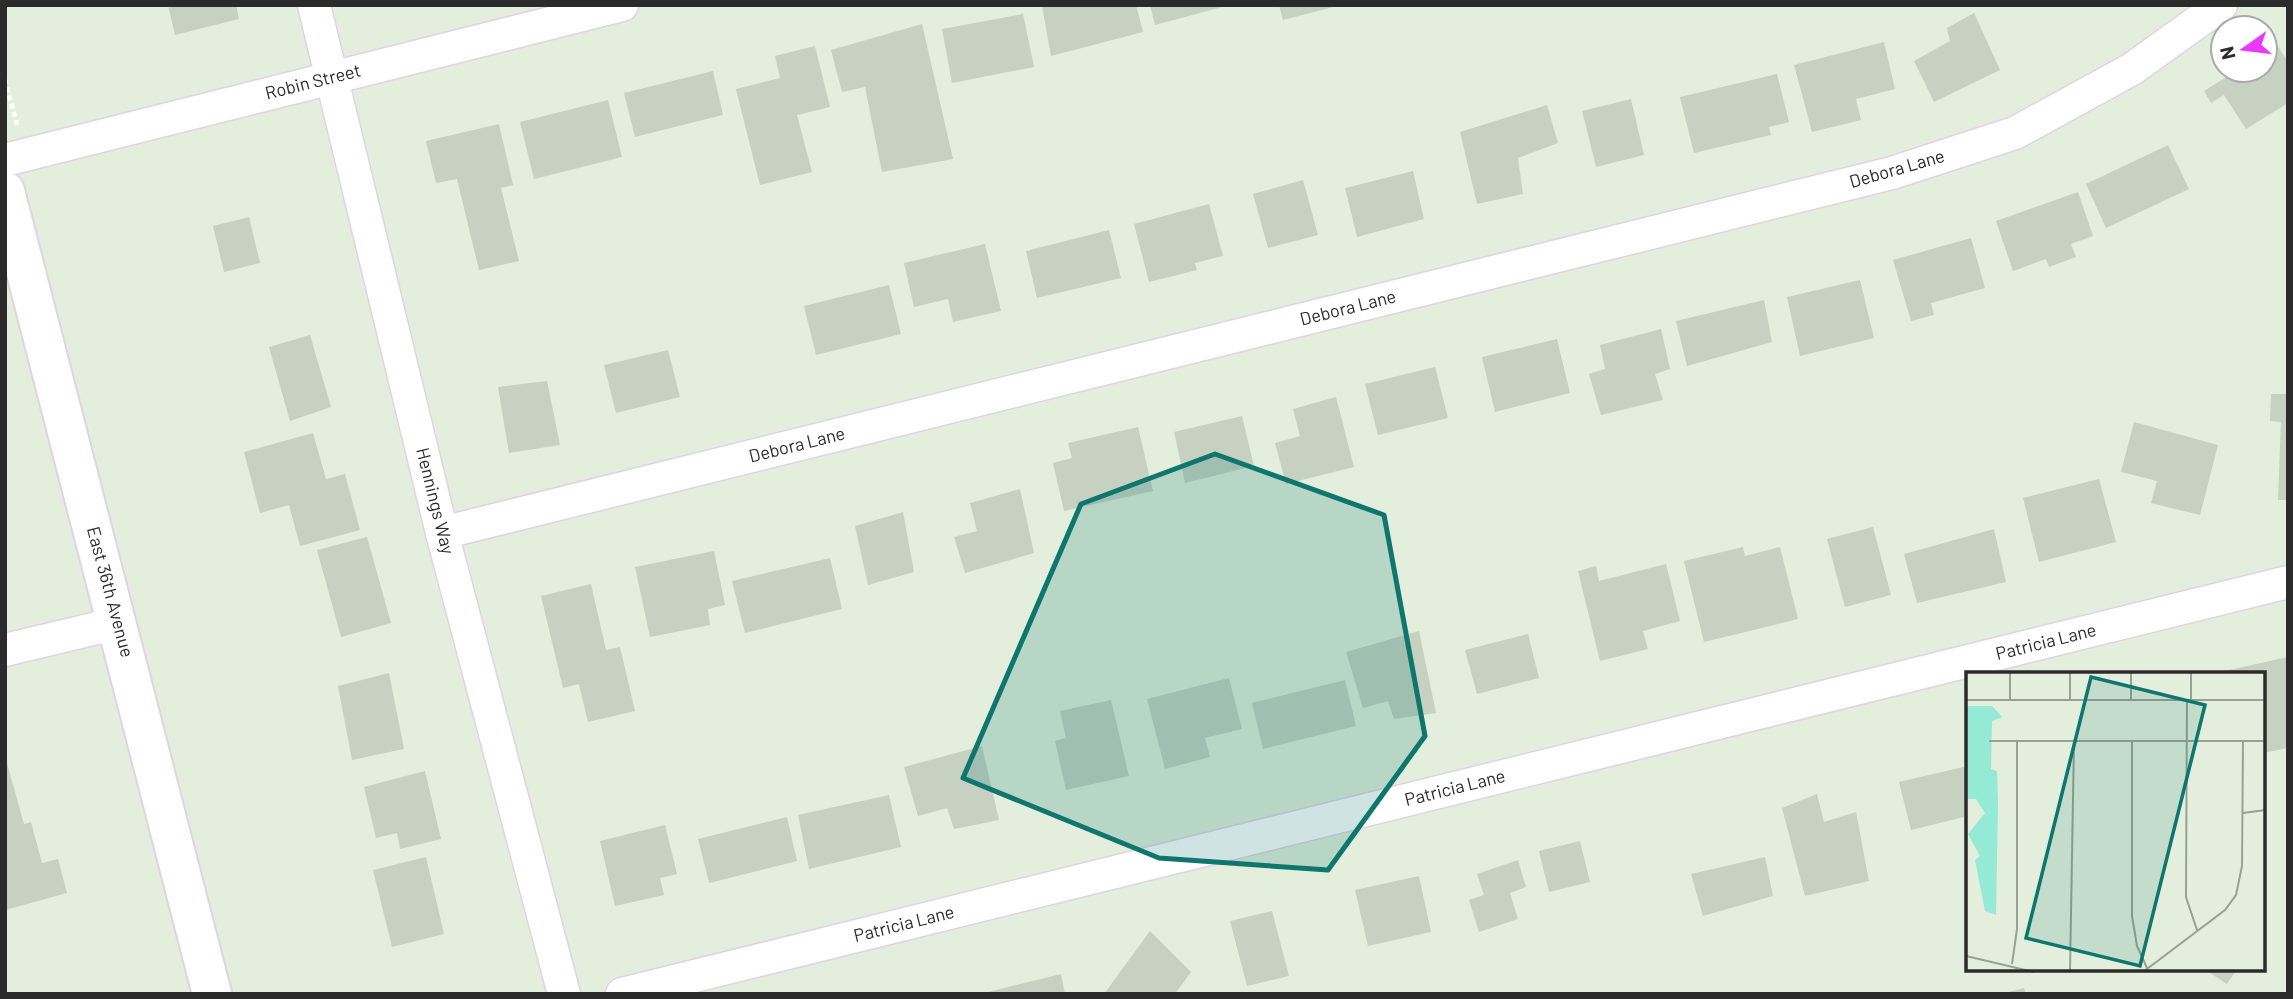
<svg xmlns="http://www.w3.org/2000/svg" width="2293" height="999" viewBox="0 0 2293 999" font-family="Barlow,sans-serif">
<style>
.building{fill:#c6d1c2}
.lines{fill:none;stroke-linecap:round;stroke-linejoin:round}
.street-casing{stroke:#e3d2e5;stroke-width:35}
.secondary-casing{stroke:#e3d2e5;stroke-width:42}
.path{stroke:#fff;stroke-width:4.5;stroke-dasharray:5 3.5;stroke-linecap:butt}
.street{stroke:#fff;stroke-width:32}
.secondary{stroke:#fff;stroke-width:38}
.marked{fill:#0f766e;fill-opacity:0.2;stroke:#0f766e;stroke-width:5;stroke-linejoin:round}
.labels{text-anchor:middle;stroke-width:5;stroke-linejoin:round;paint-order:stroke}
.street-label{font-size:18px;fill:#2b2b2b;stroke:#fff}
.inset-road{fill:none;stroke:#99a095;stroke-width:2}
.view{fill:#0f766e;fill-opacity:0.15;stroke:#0f766e;stroke-width:3.5}
.inset-edge{fill:none;stroke:#2b2b2b;stroke-width:3.5}
</style>
<rect width="100%" height="100%" fill="#e3eedc"/>
<g class="building">
<path d="M 168,5 L 236,5 L 239,19 L 175,35 Z"/>
<path d="M 1136,5 L 1143,32 L 1051,56 L 1042,6 Z"/>
<path d="M 1150,5 L 1226,5 L 1226,6 L 1155,25 Z"/>
<path d="M 1279,5 L 1337,5 L 1337,6 L 1283,20 Z"/>
<path d="M 1974,13 L 2000,70 L 1934,102 L 1914,61 L 1950,41 L 1947,28 Z"/>
<path d="M 1023,14 L 1034,67 L 952,83 L 942,29 Z"/>
<path d="M 922,24 L 953,159 L 882,172 L 865,87 L 842,92 L 831,50 Z"/>
<path d="M 1884,42 L 1895,89 L 1856,99 L 1861,120 L 1812,132 L 1794,65 Z"/>
<path d="M 2277,45 L 2288,62 L 2288,103 L 2246,129 L 2224,95 L 2211,103 L 2204,91 L 2238,70 L 2265,70 L 2265,53 Z"/>
<path d="M 815,46 L 830,107 L 797,115 L 812,172 L 760,185 L 736,89 L 780,78 L 775,56 Z"/>
<path d="M 713,71 L 723,115 L 635,137 L 624,93 Z"/>
<path d="M 1777,74 L 1789,122 L 1769,127 L 1771,135 L 1694,153 L 1680,97 Z"/>
<path d="M 1631,99 L 1644,155 L 1596,167 L 1582,111 Z"/>
<path d="M 608,100 L 622,157 L 534,179 L 520,122 Z"/>
<path d="M 1547,105 L 1558,143 L 1518,158 L 1523,194 L 1477,204 L 1460,132 Z"/>
<path d="M 499,124 L 513,185 L 501,188 L 519,261 L 479,270 L 457,179 L 436,183 L 426,141 Z"/>
<path d="M 2168,145 L 2189,189 L 2106,228 L 2086,184 Z"/>
<path d="M 1413,171 L 1424,219 L 1357,237 L 1345,188 Z"/>
<path d="M 1303,180 L 1318,235 L 1268,248 L 1253,194 Z"/>
<path d="M 2078,192 L 2093,236 L 2071,244 L 2076,257 L 2049,267 L 2046,259 L 2013,271 L 1996,221 Z"/>
<path d="M 1209,204 L 1223,256 L 1195,263 L 1197,270 L 1149,282 L 1134,224 Z"/>
<path d="M 249,217 L 260,263 L 224,272 L 213,226 Z"/>
<path d="M 1109,230 L 1121,278 L 1037,298 L 1026,251 Z"/>
<path d="M 1971,238 L 1985,288 L 1931,303 L 1934,315 L 1911,321 L 1893,260 Z"/>
<path d="M 985,244 L 1001,311 L 953,322 L 948,299 L 914,307 L 904,263 Z"/>
<path d="M 1860,280 L 1874,338 L 1800,356 L 1787,297 Z"/>
<path d="M 889,285 L 901,334 L 816,355 L 804,306 Z"/>
<path d="M 1764,300 L 1772,342 L 1687,366 L 1676,321 Z"/>
<path d="M 1661,329 L 1670,369 L 1655,374 L 1663,400 L 1601,415 L 1589,374 L 1605,369 L 1600,345 Z"/>
<path d="M 310,335 L 331,407 L 290,421 L 269,347 Z"/>
<path d="M 1557,339 L 1570,393 L 1495,412 L 1482,357 Z"/>
<path d="M 668,350 L 680,397 L 616,413 L 604,365 Z"/>
<path d="M 1435,367 L 1448,418 L 1378,435 L 1365,384 Z"/>
<path d="M 547,381 L 560,445 L 509,453 L 498,387 Z"/>
<path d="M 2271,394 L 2288,394 L 2288,500 L 2278,500 L 2281,422 L 2270,421 Z"/>
<path d="M 1336,397 L 1354,467 L 1286,484 L 1275,443 L 1300,436 L 1293,409 Z"/>
<path d="M 1242,416 L 1254,466 L 1185,483 L 1174,432 Z"/>
<path d="M 2134,422 L 2218,445 L 2200,515 L 2151,503 L 2157,481 L 2121,472 Z"/>
<path d="M 1138,427 L 1153,491 L 1064,511 L 1053,463 L 1072,458 L 1068,443 Z"/>
<path d="M 313,433 L 326,479 L 345,474 L 360,530 L 300,546 L 289,505 L 260,513 L 244,452 Z"/>
<path d="M 2099,479 L 2116,542 L 2039,562 L 2023,498 Z"/>
<path d="M 1020,489 L 1034,553 L 965,573 L 954,537 L 977,531 L 970,503 Z"/>
<path d="M 903,512 L 914,572 L 868,585 L 855,526 Z"/>
<path d="M 1873,527 L 1891,595 L 1845,607 L 1827,539 Z"/>
<path d="M 1994,529 L 2006,582 L 1917,603 L 1904,554 Z"/>
<path d="M 367,537 L 391,623 L 341,637 L 317,550 Z"/>
<path d="M 1743,547 L 1745,556 L 1780,547 L 1798,619 L 1704,642 L 1684,561 Z"/>
<path d="M 714,551 L 725,605 L 708,609 L 710,625 L 650,637 L 635,567 Z"/>
<path d="M 830,558 L 842,609 L 745,633 L 732,581 Z"/>
<path d="M 1666,564 L 1680,621 L 1643,631 L 1648,649 L 1600,661 L 1578,571 L 1596,566 L 1599,581 Z"/>
<path d="M 591,584 L 606,650 L 620,647 L 635,711 L 588,722 L 579,684 L 563,688 L 541,596 Z"/>
<path d="M 1419,631 L 1436,713 L 1394,719 L 1388,701 L 1363,708 L 1346,652 Z"/>
<path d="M 1528,634 L 1539,678 L 1477,694 L 1465,650 Z"/>
<path d="M 2288,657 L 2288,748 L 2263,753 L 2263,674 L 2220,672 Z"/>
<path d="M 389,673 L 404,749 L 352,760 L 338,686 Z"/>
<path d="M 1229,678 L 1242,729 L 1205,738 L 1210,757 L 1165,769 L 1147,699 Z"/>
<path d="M 1345,680 L 1356,726 L 1263,749 L 1252,703 Z"/>
<path d="M 1111,700 L 1129,776 L 1066,790 L 1055,741 L 1066,738 L 1060,711 Z"/>
<path d="M 982,746 L 999,820 L 954,829 L 947,808 L 918,816 L 904,767 Z"/>
<path d="M 5,756 L 24,824 L 31,822 L 42,863 L 58,859 L 67,893 L 5,910 Z"/>
<path d="M 1968,766 L 1968,816 L 1911,830 L 1899,782 Z"/>
<path d="M 425,771 L 441,839 L 400,849 L 397,833 L 376,838 L 364,787 Z"/>
<path d="M 1817,794 L 1824,822 L 1856,812 L 1869,881 L 1805,896 L 1782,808 Z"/>
<path d="M 889,795 L 901,847 L 809,869 L 798,815 Z"/>
<path d="M 787,817 L 797,861 L 709,883 L 698,839 Z"/>
<path d="M 665,825 L 677,874 L 660,878 L 664,895 L 615,906 L 600,841 Z"/>
<path d="M 1580,841 L 1590,882 L 1549,892 L 1539,851 Z"/>
<path d="M 426,857 L 444,934 L 392,947 L 373,870 Z"/>
<path d="M 1765,857 L 1773,896 L 1703,916 L 1691,874 Z"/>
<path d="M 1518,860 L 1526,887 L 1510,893 L 1518,919 L 1479,932 L 1469,900 L 1484,895 L 1477,874 Z"/>
<path d="M 1419,876 L 1431,932 L 1368,946 L 1355,890 Z"/>
<path d="M 1272,911 L 1289,976 L 1247,986 L 1230,921 Z"/>
<path d="M 1150,931 L 1191,972 L 1175,994 L 1104,994 Z"/>
<path d="M 2204,969 L 2237,969 L 2227,984 Z"/>
<path d="M 1061,974 L 1065,994 L 984,994 L 984,993 Z"/>
<path d="M 2024,988 L 2026,994 L 2005,994 L 2004,993 Z"/>
</g>
<g class="lines">
<g class="street-casing">
<g id="street">
<path d="M 314,5 L 442,533 L 564,994"/>
<path d="M 5,160 L 622,5"/>
<path d="M 442,533 L 1892,173 L 2015,133 L 2132,69 L 2221,5"/>
<path d="M 5,650 L 118,623"/>
<path d="M 622,994 L 2288,582"/>
</g>
</g>
<g class="secondary-casing">
<path id="secondary" d="M 5,191 L 212,994"/>
</g>
<path class="path" d="M 5,79 L 17,125"/>
<use href="#street" class="street"/>
<use href="#secondary" class="secondary"/>
</g>
<path class="marked" d="M 1215,454 L 1384,515 L 1425,736 L 1328,870 L 1159,858 L 963,778 L 1081,504 Z"/>
<g class="labels">
<g class="street-label">
<text transform="translate(313 82) rotate(-14)" y="6">Robin Street</text>
<text transform="translate(1897 169) rotate(-16)" y="6">Debora Lane</text>
<text transform="translate(1348 308) rotate(-14)" y="6">Debora Lane</text>
<text transform="translate(797 445) rotate(-14)" y="6">Debora Lane</text>
<text transform="translate(435 501) rotate(76)" y="6">Hennings Way</text>
<text transform="translate(110 592) rotate(75)" y="6">East 36th Avenue</text>
<text transform="translate(2046 642) rotate(-14)" y="6">Patricia Lane</text>
<text transform="translate(1455 788) rotate(-14)" y="6">Patricia Lane</text>
<text transform="translate(904 924) rotate(-14)" y="6">Patricia Lane</text>
</g>
</g>
<g transform="translate(1966 672)">
<rect width="299" height="299" fill="#e3eedc"/>
<path d="M 0,34 L 26,34 L 36,45 L 26,49 L 25,97 L 31,99 L 32,130 L 30,243 L 19,239 L 9,188 L 14,184 L 2,162 L 19,141 L 10,127 L 0,127 Z" fill="#94ead4"/>
<path class="inset-road" d="M 104,0 L 104,29M 0,28 L 300,28M 44,28 L 44,0M 225,28 L 225,0M 165,29 L 165,0M 221,29 L 220,225 L 231,258M 23,69 L 300,69M 166,69 L 166,244 L 171,274 L 181,296M 277,141 L 300,138M 0,284 L 68,300M 46,292 L 51,257 L 51,69M 104,300 L 108,69M 177,300 L 259,238 L 270,223 L 276,194 L 277,69"/>
<path class="view" d="M 125,5 L 239,33 L 174,294 L 60,266 Z"/>
<rect width="299" height="299" class="inset-edge"/>
</g>
<rect width="2293" height="999" fill="none" stroke="#2b2b2b" stroke-width="14"/>
<g transform="translate(2244 49) rotate(256)"><circle r="33" fill="#ffffff" stroke="#aaaaaa" stroke-width="2"/>
<path d="M0-5L12 26L0 18L-12 26Z" fill="#ea39ff"/>
<text y="-10" font-size="19" font-weight="bold" text-anchor="middle" fill="#2b2b2b">N</text>
</g>
</svg>
